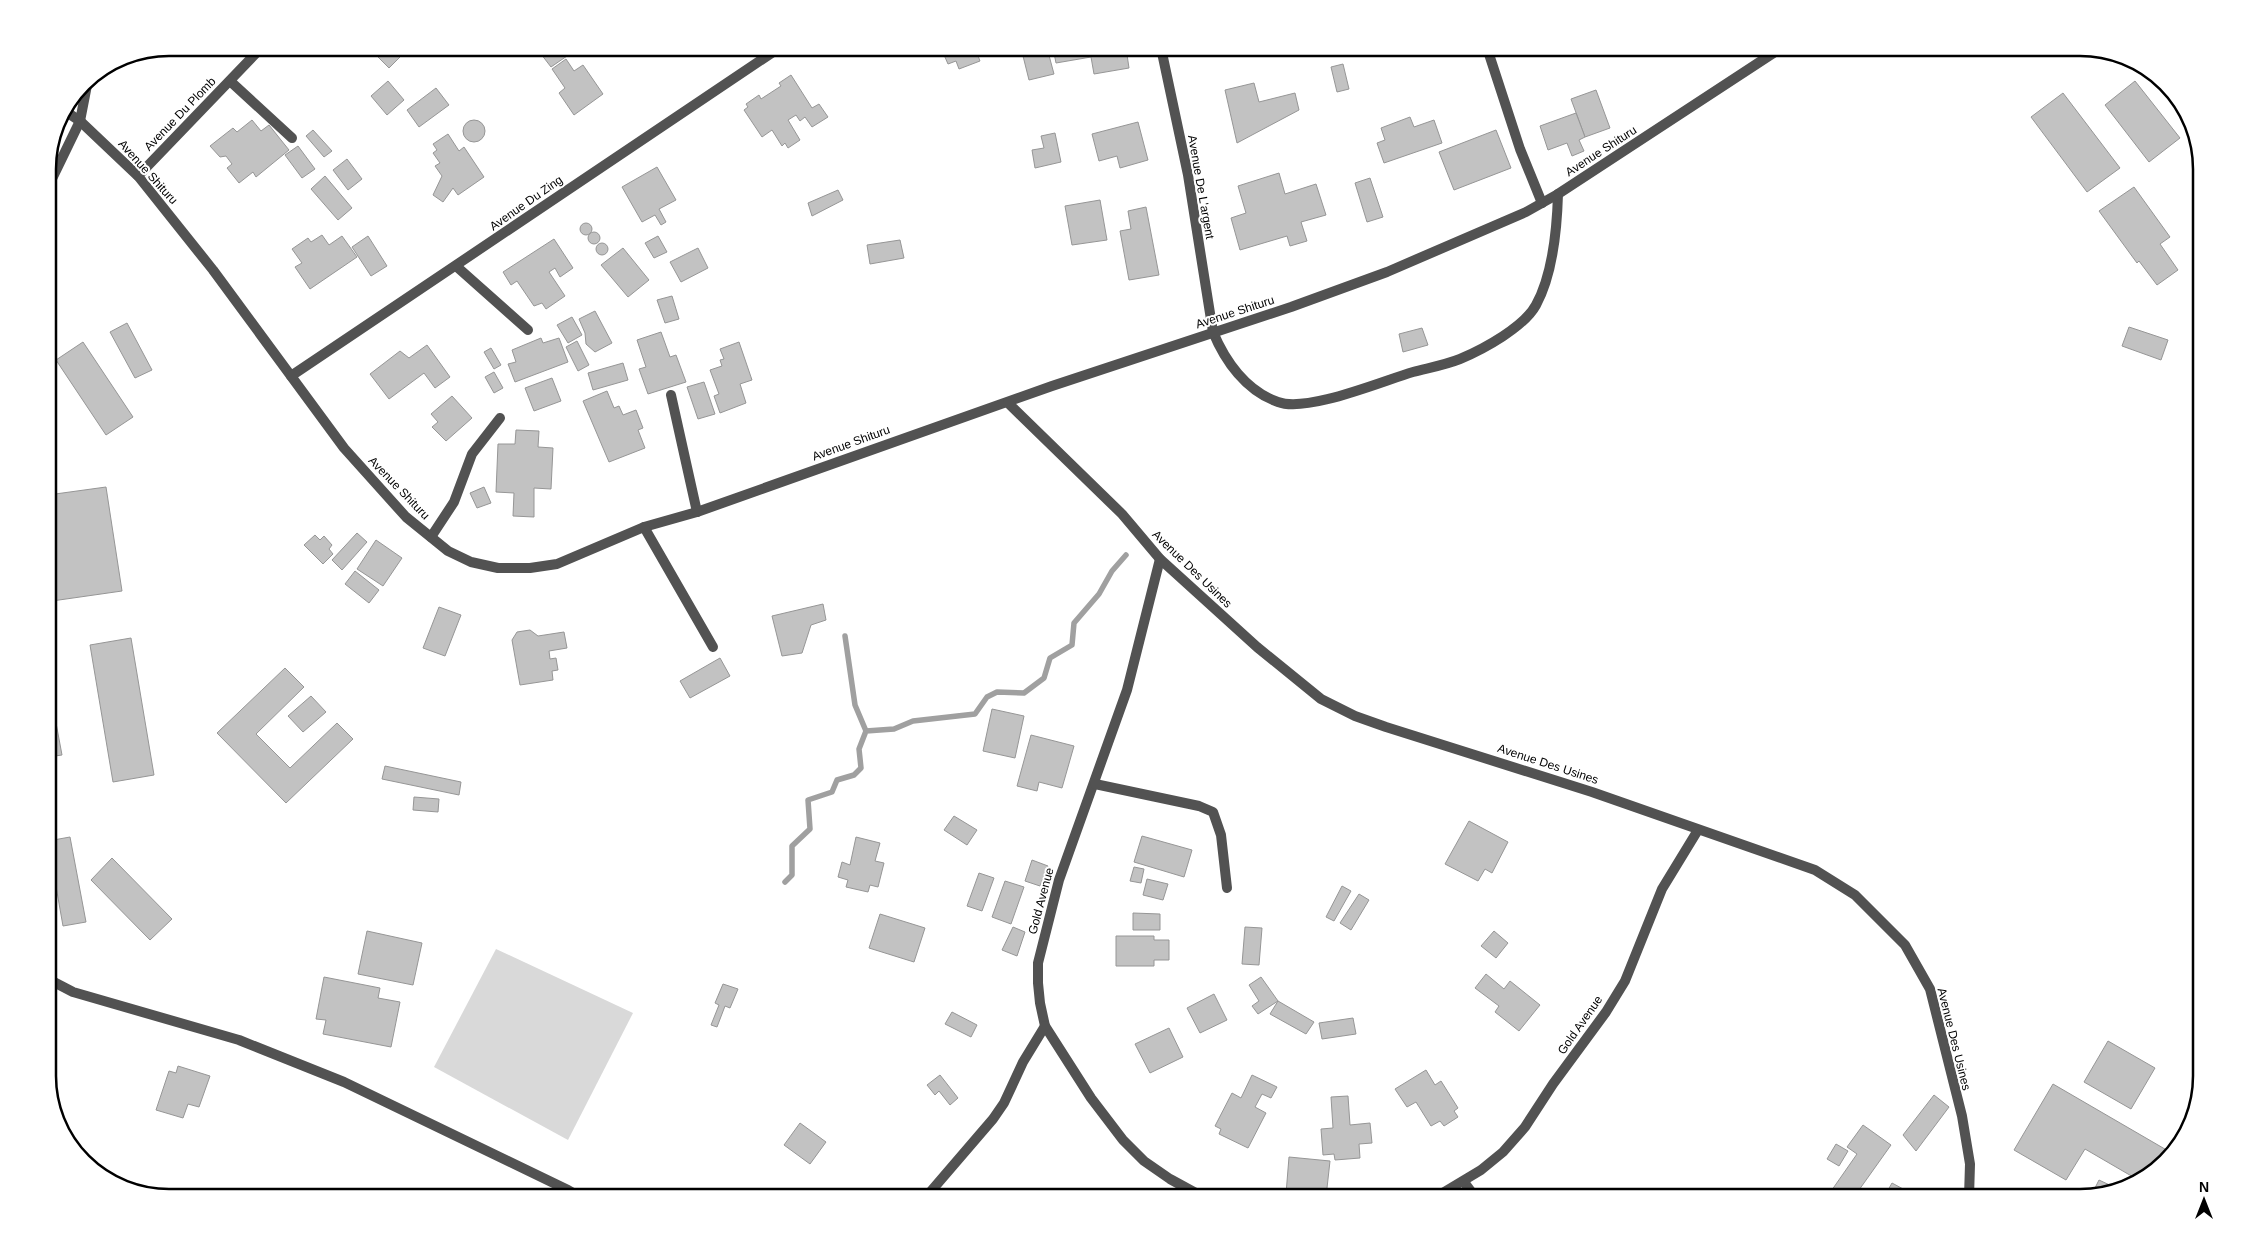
<svg xmlns="http://www.w3.org/2000/svg" width="2249" height="1245" viewBox="0 0 2249 1245" font-family="Helvetica,sans-serif">
<style>
.green{fill:#d9d9d9}
.lines{fill:none;stroke-linecap:round;stroke-linejoin:round}
.stream{stroke:#a0a0a0;stroke-width:5.5}
.building{fill:#c2c2c2;stroke:#969696}
.street{stroke:#525252;stroke-width:10}
.labels{text-anchor:middle;stroke-width:4;stroke-linejoin:round;paint-order:stroke}
.street-label{font-size:12px;fill:#000;stroke:#fff}
.rim{fill:none;stroke:#000;stroke-width:2.5}
</style>
<rect width="100%" height="100%" fill="#fff"/>
<path class="green" d="M 496,949 L 633,1013 L 568,1140 L 434,1067 Z"/>
<g class="lines">
<g class="stream">
<path d="M 845,636 L 855,705 L 866,731"/>
<path d="M 785,882 L 792,875 L 792,846 L 810,829 L 808,800 L 832,792 L 837,780 L 854,775 L 861,768 L 859,749 L 866,731 L 894,729 L 913,721 L 975,714 L 987,697 L 997,692 L 1024,693 L 1044,678 L 1050,658 L 1072,645 L 1074,623 L 1099,594 L 1112,571 L 1126,555"/>
</g>
</g>
<g class="building">
<path d="M 369,48 L 403,48 L 406,51 L 389,68 Z"/>
<path d="M 551,48 L 555,50 L 561,48 L 567,56 L 551,67 L 541,54 Z"/>
<path d="M 941,48 L 975,48 L 980,61 L 959,69 L 956,61 L 948,64 Z"/>
<path d="M 1021,48 L 1047,48 L 1054,74 L 1029,80 Z"/>
<path d="M 1053,48 L 1126,48 L 1129,68 L 1094,74 L 1091,57 L 1056,63 Z"/>
<path d="M 566,59 L 574,71 L 583,65 L 603,94 L 574,115 L 559,93 L 565,88 L 552,69 Z"/>
<path d="M 1343,64 L 1349,89 L 1337,92 L 1331,67 Z"/>
<path d="M 791,75 L 812,108 L 819,104 L 828,117 L 812,127 L 805,117 L 800,121 L 796,115 L 788,120 L 800,140 L 788,148 L 785,143 L 782,146 L 772,130 L 762,137 L 744,110 L 748,107 L 746,104 L 759,95 L 761,99 L 781,86 L 779,83 Z"/>
<path d="M 388,81 L 404,100 L 387,115 L 371,96 Z"/>
<path d="M 2135,81 L 2180,138 L 2149,162 L 2105,105 Z"/>
<path d="M 1254,83 L 1259,102 L 1295,93 L 1299,110 L 1237,143 L 1225,90 Z"/>
<path d="M 436,88 L 449,105 L 419,127 L 407,110 Z"/>
<path d="M 1596,90 L 1610,128 L 1585,137 L 1571,99 Z"/>
<path d="M 2063,93 L 2120,168 L 2087,192 L 2031,117 Z"/>
<path d="M 1576,113 L 1585,137 L 1579,140 L 1584,151 L 1572,156 L 1567,143 L 1548,150 L 1540,126 Z"/>
<path d="M 1410,117 L 1414,127 L 1434,120 L 1442,143 L 1384,163 L 1377,143 L 1385,140 L 1381,128 Z"/>
<path d="M 252,120 L 261,131 L 269,125 L 289,150 L 256,177 L 253,172 L 239,183 L 227,168 L 232,164 L 226,156 L 220,157 L 210,146 L 233,128 L 237,132 Z"/>
<circle cx="474" cy="131" r="11"/>
<path d="M 1138,122 L 1148,160 L 1120,168 L 1117,156 L 1099,161 L 1092,134 Z"/>
<path d="M 313,130 L 332,151 L 324,157 L 306,136 Z"/>
<path d="M 1496,130 L 1511,168 L 1454,190 L 1439,152 Z"/>
<path d="M 1055,133 L 1061,162 L 1035,168 L 1032,150 L 1044,148 L 1041,136 Z"/>
<path d="M 448,134 L 459,151 L 464,147 L 484,177 L 458,195 L 453,188 L 443,202 L 433,195 L 442,176 L 435,166 L 440,163 L 433,153 L 437,150 L 433,144 Z"/>
<path d="M 298,146 L 315,169 L 302,178 L 285,155 Z"/>
<path d="M 347,159 L 362,179 L 348,190 L 333,170 Z"/>
<path d="M 657,167 L 676,200 L 659,209 L 666,222 L 661,225 L 655,215 L 642,222 L 622,187 Z"/>
<path d="M 1279,173 L 1285,194 L 1316,184 L 1326,215 L 1301,222 L 1307,241 L 1290,246 L 1287,236 L 1240,250 L 1231,218 L 1246,213 L 1238,186 Z"/>
<path d="M 325,176 L 352,208 L 338,220 L 311,189 Z"/>
<path d="M 1370,178 L 1383,217 L 1367,222 L 1355,183 Z"/>
<path d="M 2134,187 L 2170,237 L 2160,244 L 2178,270 L 2157,285 L 2139,261 L 2137,263 L 2099,211 Z"/>
<path d="M 838,190 L 843,200 L 812,216 L 808,203 Z"/>
<path d="M 1100,200 L 1107,240 L 1072,245 L 1065,206 Z"/>
<path d="M 1146,207 L 1159,275 L 1129,280 L 1120,231 L 1131,229 L 1128,211 Z"/>
<circle cx="586" cy="229" r="6"/>
<circle cx="594" cy="238" r="6"/>
<path d="M 322,235 L 329,245 L 342,236 L 357,257 L 310,289 L 295,267 L 302,263 L 292,249 L 308,238 L 311,242 Z"/>
<path d="M 368,236 L 387,266 L 371,276 L 352,247 Z"/>
<path d="M 658,236 L 667,252 L 654,258 L 645,243 Z"/>
<path d="M 554,239 L 573,268 L 560,277 L 555,268 L 549,272 L 565,296 L 546,309 L 542,303 L 534,306 L 517,281 L 511,285 L 503,272 Z"/>
<path d="M 900,240 L 904,258 L 870,264 L 867,245 Z"/>
<circle cx="602" cy="249" r="6"/>
<path d="M 623,248 L 649,280 L 628,297 L 601,265 Z"/>
<path d="M 698,248 L 708,268 L 681,282 L 670,262 Z"/>
<path d="M 672,296 L 679,319 L 665,323 L 657,300 Z"/>
<path d="M 595,311 L 612,343 L 595,352 L 586,344 L 585,333 L 579,319 Z"/>
<path d="M 572,317 L 582,335 L 568,343 L 557,325 Z"/>
<path d="M 127,323 L 152,370 L 135,378 L 110,332 Z"/>
<path d="M 2129,327 L 2168,340 L 2161,360 L 2122,346 Z"/>
<path d="M 1422,328 L 1428,345 L 1403,352 L 1399,334 Z"/>
<path d="M 661,332 L 670,357 L 676,355 L 686,382 L 648,394 L 639,369 L 646,367 L 637,340 Z"/>
<path d="M 541,338 L 543,343 L 559,338 L 568,362 L 515,382 L 508,364 L 516,362 L 512,350 Z"/>
<path d="M 577,341 L 589,365 L 578,371 L 566,347 Z"/>
<path d="M 83,342 L 133,417 L 106,435 L 56,360 Z"/>
<path d="M 739,342 L 752,380 L 740,384 L 746,403 L 720,413 L 714,396 L 719,394 L 710,370 L 722,366 L 720,360 L 724,359 L 720,349 Z"/>
<path d="M 427,345 L 450,377 L 435,388 L 424,373 L 389,399 L 370,374 L 400,351 L 409,358 Z"/>
<path d="M 491,348 L 501,365 L 494,369 L 484,352 Z"/>
<path d="M 623,363 L 628,380 L 593,390 L 588,373 Z"/>
<path d="M 494,372 L 503,388 L 494,393 L 485,377 Z"/>
<path d="M 552,378 L 561,401 L 534,411 L 525,388 Z"/>
<path d="M 704,382 L 715,414 L 698,419 L 687,387 Z"/>
<path d="M 607,391 L 614,408 L 619,406 L 623,415 L 636,410 L 643,428 L 638,430 L 645,448 L 609,462 L 583,401 Z"/>
<path d="M 452,396 L 472,418 L 446,441 L 432,427 L 438,422 L 431,414 Z"/>
<path d="M 516,430 L 539,431 L 538,447 L 553,448 L 551,489 L 534,488 L 534,517 L 513,516 L 514,493 L 496,492 L 498,444 L 515,444 Z"/>
<path d="M 106,487 L 122,591 L 52,601 L 48,572 L 48,495 Z"/>
<path d="M 484,487 L 491,503 L 477,508 L 470,493 Z"/>
<path d="M 357,533 L 367,542 L 342,570 L 332,560 Z"/>
<path d="M 315,535 L 320,540 L 324,536 L 332,545 L 329,549 L 333,554 L 323,564 L 304,545 Z"/>
<path d="M 376,540 L 402,558 L 383,586 L 357,569 Z"/>
<path d="M 355,571 L 379,590 L 369,603 L 345,584 Z"/>
<path d="M 823,604 L 826,620 L 811,625 L 802,653 L 782,656 L 772,616 Z"/>
<path d="M 439,607 L 461,615 L 445,656 L 423,648 Z"/>
<path d="M 530,630 L 538,636 L 564,632 L 567,648 L 549,651 L 550,659 L 556,658 L 558,670 L 552,671 L 553,680 L 520,685 L 512,640 L 517,632 Z"/>
<path d="M 131,638 L 154,775 L 113,782 L 90,645 Z"/>
<path d="M 720,658 L 730,676 L 690,698 L 680,681 Z"/>
<path d="M 285,668 L 304,687 L 256,734 L 290,768 L 337,723 L 353,739 L 286,803 L 217,733 Z"/>
<path d="M 48,680 L 62,755 L 48,757 Z"/>
<path d="M 311,696 L 326,712 L 303,732 L 288,716 Z"/>
<path d="M 992,709 L 1024,716 L 1015,758 L 983,751 Z"/>
<path d="M 1031,735 L 1074,746 L 1062,788 L 1039,782 L 1037,791 L 1017,786 Z"/>
<path d="M 385,766 L 461,782 L 459,795 L 382,779 Z"/>
<path d="M 414,797 L 439,799 L 438,812 L 413,810 Z"/>
<path d="M 954,816 L 977,830 L 967,845 L 944,830 Z"/>
<path d="M 1469,821 L 1508,842 L 1492,873 L 1485,869 L 1478,881 L 1445,864 Z"/>
<path d="M 1142,836 L 1192,850 L 1184,877 L 1134,862 Z"/>
<path d="M 70,837 L 86,922 L 63,926 L 48,841 Z"/>
<path d="M 856,837 L 880,843 L 875,861 L 884,863 L 878,887 L 870,885 L 868,892 L 846,887 L 848,880 L 838,877 L 842,862 L 850,865 Z"/>
<path d="M 112,858 L 172,919 L 150,940 L 91,880 Z"/>
<path d="M 1032,860 L 1048,866 L 1040,886 L 1025,881 Z"/>
<path d="M 1134,867 L 1144,869 L 1141,883 L 1130,881 Z"/>
<path d="M 979,873 L 994,878 L 982,911 L 967,906 Z"/>
<path d="M 1147,879 L 1168,884 L 1163,900 L 1143,895 Z"/>
<path d="M 1005,881 L 1024,887 L 1011,924 L 992,917 Z"/>
<path d="M 1342,886 L 1351,891 L 1334,921 L 1326,917 Z"/>
<path d="M 1359,894 L 1369,900 L 1351,930 L 1340,923 Z"/>
<path d="M 1133,913 L 1160,914 L 1160,930 L 1133,930 Z"/>
<path d="M 880,914 L 925,928 L 914,962 L 869,948 Z"/>
<path d="M 1013,927 L 1025,932 L 1017,956 L 1002,950 Z"/>
<path d="M 1245,927 L 1262,928 L 1259,965 L 1242,964 Z"/>
<path d="M 367,931 L 422,943 L 413,985 L 358,974 Z"/>
<path d="M 1494,931 L 1508,943 L 1496,958 L 1481,946 Z"/>
<path d="M 1116,936 L 1154,936 L 1154,940 L 1169,940 L 1169,960 L 1154,960 L 1154,966 L 1116,966 Z"/>
<path d="M 1486,974 L 1504,989 L 1510,981 L 1540,1005 L 1519,1031 L 1495,1012 L 1499,1006 L 1475,988 Z"/>
<path d="M 324,977 L 380,988 L 378,998 L 400,1002 L 391,1047 L 323,1034 L 326,1020 L 316,1019 Z"/>
<path d="M 1261,977 L 1278,1001 L 1258,1014 L 1252,1006 L 1259,1001 L 1249,985 Z"/>
<path d="M 723,984 L 738,989 L 730,1008 L 725,1006 L 717,1027 L 711,1025 L 719,1005 L 715,1003 Z"/>
<path d="M 1214,994 L 1227,1020 L 1200,1033 L 1187,1008 Z"/>
<path d="M 1278,1001 L 1314,1022 L 1306,1034 L 1270,1014 Z"/>
<path d="M 952,1012 L 977,1025 L 971,1037 L 945,1024 Z"/>
<path d="M 1353,1018 L 1356,1034 L 1322,1039 L 1319,1023 Z"/>
<path d="M 1169,1028 L 1183,1057 L 1150,1073 L 1135,1044 Z"/>
<path d="M 2108,1041 L 2155,1068 L 2131,1109 L 2084,1082 Z"/>
<path d="M 178,1066 L 210,1076 L 199,1107 L 188,1104 L 183,1118 L 156,1110 L 169,1071 L 176,1073 Z"/>
<path d="M 1426,1070 L 1435,1085 L 1441,1081 L 1458,1108 L 1454,1111 L 1458,1117 L 1444,1126 L 1440,1121 L 1431,1126 L 1416,1102 L 1407,1107 L 1395,1089 Z"/>
<path d="M 940,1075 L 958,1098 L 950,1105 L 939,1091 L 935,1095 L 927,1085 Z"/>
<path d="M 1252,1075 L 1277,1087 L 1271,1098 L 1262,1094 L 1255,1107 L 1266,1113 L 1248,1148 L 1219,1134 L 1221,1129 L 1215,1126 L 1232,1093 L 1241,1098 Z"/>
<path d="M 2053,1084 L 2170,1152 L 2140,1181 L 2085,1149 L 2066,1180 L 2014,1150 Z"/>
<path d="M 1934,1095 L 1949,1107 L 1916,1151 L 1903,1135 Z"/>
<path d="M 1348,1096 L 1350,1125 L 1370,1123 L 1372,1143 L 1359,1144 L 1360,1158 L 1335,1160 L 1334,1154 L 1323,1155 L 1321,1129 L 1333,1128 L 1331,1097 Z"/>
<path d="M 800,1123 L 826,1142 L 810,1164 L 784,1145 Z"/>
<path d="M 1863,1125 L 1891,1145 L 1854,1197 L 1827,1197 L 1857,1154 L 1847,1147 Z"/>
<path d="M 1836,1144 L 1848,1151 L 1839,1166 L 1827,1159 Z"/>
<path d="M 1289,1157 L 1330,1161 L 1326,1197 L 1286,1194 Z"/>
<path d="M 2099,1180 L 2116,1188 L 2092,1194 Z"/>
<path d="M 1892,1183 L 1916,1196 L 1915,1197 L 1884,1197 Z"/>
</g>
<g class="lines">
<g class="street">
<path d="M 1161,48 L 1188,175 L 1213,332 C 1225,361 1246,391 1278,402 C 1307,413 1382,381 1413,372 C 1428,368 1445,365 1460,359 C 1484,349 1524,327 1536,305 C 1553,274 1557,229 1558,194"/>
<path d="M 1487,48 L 1520,149 L 1542,203"/>
<path d="M 230,81 L 292,138"/>
<path d="M 65,111 L 80,121 L 138,176 L 213,270 L 344,448 L 406,517 L 448,551 L 471,562 L 498,568 L 530,568 L 557,564 L 644,527 L 697,512 L 1052,386 L 1291,307 L 1387,272 L 1526,212 L 1558,194 L 1781,48"/>
<path d="M 138,176 L 261,48"/>
<path d="M 48,187 L 80,121 L 88,80"/>
<path d="M 456,266 L 528,330"/>
<path d="M 291,376 L 779,48"/>
<path d="M 671,395 L 697,512"/>
<path d="M 1008,403 L 1122,514 L 1160,559 L 1257,647 L 1321,699 L 1355,716 L 1386,727 L 1592,792 L 1815,870 L 1855,895 L 1905,945 L 1930,989 L 1962,1116 L 1970,1164 L 1969,1197"/>
<path d="M 644,527 L 713,647"/>
<path d="M 431,537 L 454,502 L 472,454 L 500,418"/>
<path d="M 1160,559 L 1127,690 L 1059,880 L 1038,963 L 1038,983 L 1040,1003 L 1045,1026 L 1091,1098 L 1123,1140 L 1144,1161 L 1170,1179 L 1203,1197"/>
<path d="M 1095,784 L 1199,806 L 1213,812 L 1221,835 L 1227,888"/>
<path d="M 48,979 L 73,992 L 239,1040 L 344,1082 L 568,1190 L 580,1197"/>
<path d="M 1464,1182 L 1475,1197"/>
<path d="M 926,1197 L 993,1119 L 1004,1103 L 1023,1062 L 1045,1026"/>
<path d="M 1436,1197 L 1481,1170 L 1503,1152 L 1525,1127 L 1553,1084 L 1606,1012 L 1625,981 L 1662,889 L 1698,830"/>
</g>
</g>
<g class="labels">
<g class="street-label">
<text transform="translate(180 114) rotate(-46)" y="4">Avenue Du Plomb</text>
<text transform="translate(1601 151) rotate(-33)" y="4">Avenue Shituru</text>
<text transform="translate(148 172) rotate(48)" y="4">Avenue Shituru</text>
<text transform="translate(1201 187) rotate(80)" y="4">Avenue De L'argent</text>
<text transform="translate(526 203) rotate(-35)" y="4">Avenue Du Zing</text>
<text transform="translate(1235 312) rotate(-18)" y="4">Avenue Shituru</text>
<text transform="translate(851 443) rotate(-20)" y="4">Avenue Shituru</text>
<text transform="translate(399 488) rotate(46)" y="4">Avenue Shituru</text>
<text transform="translate(1192 569) rotate(44)" y="4">Avenue Des Usines</text>
<text transform="translate(1548 764) rotate(18)" y="4">Avenue Des Usines</text>
<text transform="translate(1041 901) rotate(-75)" y="4">Gold Avenue</text>
<text transform="translate(1580 1025) rotate(-55)" y="4">Gold Avenue</text>
<text transform="translate(1954 1039) rotate(76)" y="4">Avenue Des Usines</text>
</g>
</g>
<path d="M0 0H2249V1245H0ZM169 56H2080A113 113 0 0 1 2193 169V1076A113 113 0 0 1 2080 1189H169A113 113 0 0 1 56 1076V169A113 113 0 0 1 169 56Z" fill="#fff" fill-rule="evenodd"/>
<path class="rim" d="M169 56H2080A113 113 0 0 1 2193 169V1076A113 113 0 0 1 2080 1189H169A113 113 0 0 1 56 1076V169A113 113 0 0 1 169 56Z"/>
<g transform="translate(2204 1200)" stroke="#ffffff" stroke-width="4" paint-order="stroke">
<path d="M0-4L9 19L0 12L-9 19Z" fill="#000000"/>
<text y="-8" font-size="14" font-weight="bold" text-anchor="middle" fill="#000000">N</text>
</g>
</svg>
